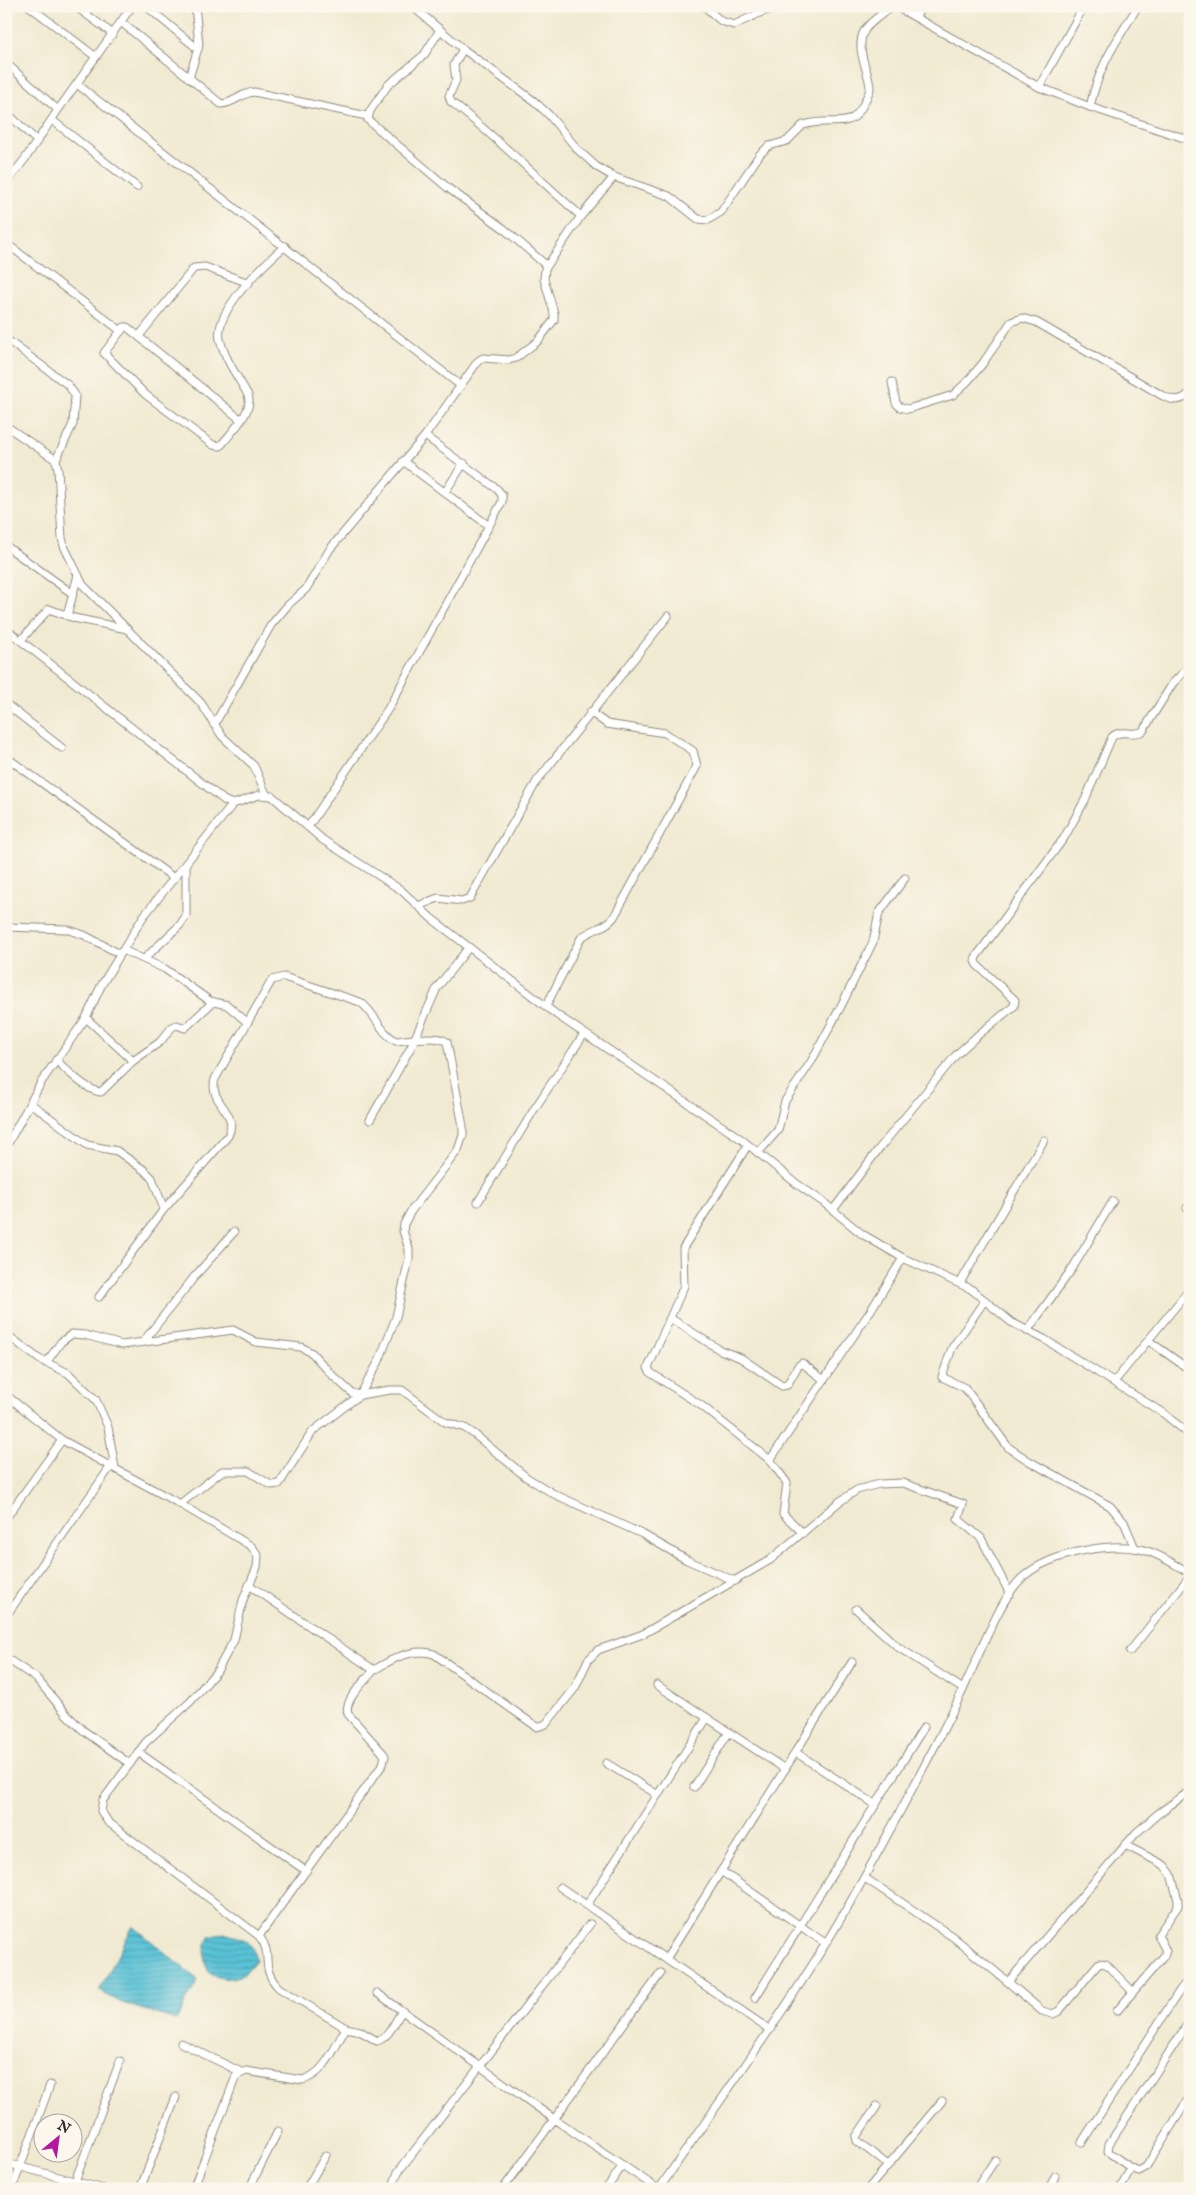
<svg xmlns="http://www.w3.org/2000/svg" width="1196" height="2195" viewBox="0 0 1196 2195" font-family="'IM FELL English',serif">
<style>
.water{fill:url(#water-rules);stroke:#427781}
.lines{fill:none;stroke-linecap:round;stroke-linejoin:round}
.minor-casing{stroke:#8e8a7e;stroke-width:9}
.minor{stroke:#fff;stroke-width:7}
</style>
<defs>
<pattern id="water-rules" width="6" height="5" patternUnits="userSpaceOnUse" patternTransform="scale(1.25)"><rect width="6" height="5" fill="#5ac3d7"/><path d="M0 2.5h6" fill="none" stroke="#4b9faf"/></pattern>
</defs>
<rect width="100%" height="100%" fill="#fbf7ec"/>
<filter id="ink" filterUnits="userSpaceOnUse"><feTurbulence type="fractalNoise" baseFrequency=".02" numOctaves="2"/><feDisplacementMap in="SourceGraphic" scale="10" xChannelSelector="R" yChannelSelector="G"/><feConvolveMatrix kernelMatrix="1 2 1 2 8 2 1 2 1" color-interpolation-filters="sRGB"/></filter>
<filter id="wash" filterUnits="userSpaceOnUse"><feTurbulence type="fractalNoise" baseFrequency=".0096" numOctaves="4" result="noise"/><feDisplacementMap in="SourceGraphic" scale="20" xChannelSelector="R" yChannelSelector="G"/><feGaussianBlur stdDeviation="1.12" result="paint"/><feColorMatrix in="noise" values="0 0 0 0 0 0 0 0 0 0 0 0 0 0 0 0 0 1.4 0 .05"/><feComposite in="paint" operator="in"/></filter>
<g filter="url(#wash)">
<rect width="100%" height="100%" fill="#f1ead2"/>
<g class="water">
<path d="M 133,1926 L 198,1980 L 176,2020 L 122,2003 L 99,1991 Z"/>
<path d="M 224,1933 C 243,1939 252,1938 256,1960 L 243,1975 C 237,1977 229,1979 223,1978 C 201,1975 202,1953 209,1937 Z"/>
</g>
</g>
<g filter="url(#ink)">
<g class="lines">
<g class="minor-casing">
<g id="minor">
<path d="M 29,6 L 96,57"/>
<path d="M 75,6 L 113,34"/>
<path d="M 146,6 L 198,49"/>
<path d="M 412,6 L 463,49 L 534,101 L 549,115 L 578,150 L 597,167 L 614,177 L 669,196 L 698,219 L 708,220 L 721,212 L 760,154 L 769,146 L 787,141 L 803,125 C 841,114 852,138 870,89 C 870,80 866,71 864,63 C 854,29 868,26 892,6"/>
<path d="M 704,6 L 721,21 L 734,25 L 764,11 L 787,6"/>
<path d="M 895,6 L 1039,87 L 1090,107 L 1190,140"/>
<path d="M 916,17 L 921,6"/>
<path d="M 121,22 L 221,104 C 233,104 241,93 254,92 L 367,116"/>
<path d="M 440,30 L 424,55 L 388,85 L 370,111 L 368,120 L 448,188 L 503,228 L 547,266"/>
<path d="M 463,49 L 454,65 L 456,80 L 449,96 L 451,102 C 497,137 537,178 581,216"/>
<path d="M 6,63 L 58,110 L 25,159 L 6,183"/>
<path d="M 189,78 L 199,45 L 195,6"/>
<path d="M 77,84 L 461,386"/>
<path d="M 1039,87 L 1084,6"/>
<path d="M 1090,107 C 1099,65 1116,42 1138,6"/>
<path d="M 58,110 L 132,6"/>
<path d="M 6,112 L 37,141"/>
<path d="M 52,120 L 137,187"/>
<path d="M 6,243 L 121,331"/>
<path d="M 139,336 L 194,268 L 205,267 L 249,283"/>
<path d="M 6,339 L 68,385 L 75,395 L 73,424 L 56,460"/>
<path d="M 892,382 L 896,403 L 900,407 L 908,409 L 953,395 L 968,381 L 983,363 L 1011,322 L 1022,318 L 1036,322 L 1163,396 C 1173,401 1181,402 1190,393"/>
<path d="M 240,419 L 127,327 L 124,327 L 104,353 L 146,395 L 213,445 L 220,446 L 223,443 C 232,431 254,411 248,395 C 238,377 225,360 220,339 C 214,311 264,264 285,246"/>
<path d="M 6,426 L 56,460 L 58,469 L 62,538 L 64,546 L 83,585 L 201,703 L 222,736 L 254,766 L 266,794"/>
<path d="M 403,461 L 489,526"/>
<path d="M 445,492 L 464,463"/>
<path d="M 6,546 L 73,594"/>
<path d="M 67,616 L 78,575"/>
<path d="M 6,629 L 225,801 L 233,804 L 259,795 L 272,796 L 323,840 L 401,890 L 431,918 L 557,1015 L 741,1139 L 797,1184 L 823,1202 L 862,1234 L 903,1258 L 971,1289 L 1011,1322 L 1044,1339 L 1163,1413 L 1190,1435"/>
<path d="M 21,640 L 49,609 L 74,618 L 127,629"/>
<path d="M 6,704 L 62,748"/>
<path d="M 214,725 L 271,625 L 288,605 L 306,589 L 330,549 L 425,436 L 478,361 L 483,358 L 509,360 L 516,358 L 538,341 L 554,320 L 554,313 L 544,279 L 545,269 L 581,216 L 614,177"/>
<path d="M 6,757 L 174,878"/>
<path d="M 308,827 L 388,709 L 502,502 L 502,495 L 497,489 L 425,436"/>
<path d="M 418,906 L 438,898 L 462,901 L 470,898 L 537,781 L 668,616"/>
<path d="M 6,927 L 66,929 L 84,935 L 120,954"/>
<path d="M 123,950 L 165,969 L 210,1001 L 227,1005 L 247,1022"/>
<path d="M 144,959 L 180,925 L 186,916 L 186,863"/>
<path d="M 546,1006 L 581,938 C 591,929 606,928 614,917 L 697,766 L 693,751 L 665,733 L 607,724 L 590,712"/>
<path d="M 86,1018 L 133,1061"/>
<path d="M 56,1060 C 65,1069 88,1092 101,1092 L 133,1061 L 160,1042 L 173,1026 L 177,1025 L 185,1028 L 213,1002"/>
<path d="M 30,1103 L 87,1145 L 117,1151 L 144,1170 L 152,1178 L 164,1209"/>
<path d="M 370,1120 L 411,1047 L 437,988 L 469,947"/>
<path d="M 748,1145 L 683,1248 L 684,1286 L 648,1368 L 651,1373 L 702,1406 L 770,1460 L 787,1483 L 783,1514 L 803,1533"/>
<path d="M 6,1147 L 42,1081 L 86,1018 L 101,986 L 143,917 L 233,804"/>
<path d="M 758,1153 L 778,1130 L 785,1101 L 811,1062 L 840,1008 L 873,942 L 879,913 L 905,878"/>
<path d="M 478,1202 L 535,1108 L 584,1034"/>
<path d="M 1187,1208 L 1190,1211"/>
<path d="M 833,1210 L 878,1150 L 956,1055 L 978,1035 L 1014,1006 L 1015,1000 L 977,965 L 975,961 L 976,957 L 1064,838 L 1085,800 L 1112,737 C 1121,728 1133,737 1143,731 L 1173,683 L 1190,666"/>
<path d="M 960,1283 L 1044,1140"/>
<path d="M 99,1297 L 164,1209 L 228,1136 C 240,1111 208,1104 215,1079 L 272,980 L 284,977 L 360,1002 C 375,1012 379,1032 396,1041 C 408,1040 438,1034 447,1042 L 463,1126 L 463,1135 L 458,1150 L 411,1211 L 404,1224 L 403,1231 L 409,1249 L 409,1259 L 396,1317 L 379,1361 L 360,1395 L 313,1431 L 279,1484 L 271,1485 L 248,1471 L 222,1471 L 180,1504"/>
<path d="M 985,1300 L 952,1348 L 942,1377 L 965,1388 L 1008,1447 L 1029,1461 L 1110,1506 L 1124,1522 L 1135,1548"/>
<path d="M 670,1318 L 720,1350 L 741,1358 L 782,1386 L 787,1385 L 798,1366 L 802,1363 L 824,1380"/>
<path d="M 1027,1331 L 1072,1269 L 1113,1201"/>
<path d="M 6,1334 L 39,1359 L 68,1373 L 96,1400 L 108,1427 L 115,1468"/>
<path d="M 1149,1341 L 1190,1370"/>
<path d="M 143,1342 L 195,1276 L 234,1232"/>
<path d="M 46,1363 L 61,1342 L 72,1334 L 85,1335 L 122,1345 L 233,1330 L 256,1342 L 301,1347 L 312,1353 L 332,1375 L 352,1393 L 360,1395 L 390,1390 L 402,1390 L 445,1422 L 465,1428 L 474,1434 L 526,1477 L 554,1494 L 642,1534 L 687,1560 L 735,1581"/>
<path d="M 1114,1382 L 1190,1289"/>
<path d="M 6,1395 L 62,1440 L 180,1504 L 251,1546 L 258,1555 L 257,1567 L 243,1600 L 234,1640 L 217,1671 L 190,1702 L 146,1742 L 103,1800 L 101,1811 L 108,1822 L 259,1936 C 275,1956 258,1966 279,1988 L 346,2028 C 335,2046 324,2076 302,2080 L 246,2071 L 236,2076 L 193,2189"/>
<path d="M 770,1460 L 871,1310 L 903,1258"/>
<path d="M 6,1518 L 62,1440"/>
<path d="M 249,1585 L 374,1670 C 392,1659 413,1647 434,1654 L 537,1727 L 546,1724 L 575,1688 L 588,1660 L 598,1650 L 643,1634 L 770,1560 L 839,1502 L 857,1490 L 879,1484 L 903,1483 L 963,1504 L 958,1519 L 981,1538 L 1010,1594"/>
<path d="M 856,1609 L 898,1647 L 963,1689"/>
<path d="M 6,1616 L 111,1466"/>
<path d="M 1130,1651 L 1190,1576"/>
<path d="M 6,1658 L 36,1678 L 68,1716 L 84,1731 L 130,1764"/>
<path d="M 657,1685 L 785,1769"/>
<path d="M 138,1752 L 306,1871"/>
<path d="M 795,1752 L 876,1805"/>
<path d="M 606,1763 L 658,1795"/>
<path d="M 694,1787 L 729,1732"/>
<path d="M 721,1871 L 825,1943"/>
<path d="M 865,1878 L 953,1937 L 1008,1982 L 1136,1833 L 1159,1813 L 1190,1791"/>
<path d="M 560,1887 L 770,2030"/>
<path d="M 587,1905 L 707,1718"/>
<path d="M 259,1936 L 383,1764 L 385,1756 L 383,1753 L 348,1714 C 343,1700 366,1680 374,1670"/>
<path d="M 666,1959 L 852,1662"/>
<path d="M 1008,1982 L 1042,2011 L 1053,2014 L 1059,2011 L 1099,1963 L 1106,1964 L 1133,1992 L 1164,1956 L 1166,1951 L 1158,1935 L 1178,1906 L 1178,1900 L 1171,1874 L 1164,1865 L 1125,1845"/>
<path d="M 377,1993 L 554,2119 L 658,2189"/>
<path d="M 755,1998 L 924,1727"/>
<path d="M 1117,2011 L 1133,1992"/>
<path d="M 346,2028 L 360,2031 L 377,2041 C 389,2038 395,2021 402,2011"/>
<path d="M 181,2043 L 241,2072"/>
<path d="M 877,2106 L 856,2137 L 857,2141 L 888,2165"/>
<path d="M 1082,2142 L 1180,1990 L 1184,1985 L 1190,1983"/>
<path d="M 6,2163 L 104,2189"/>
<path d="M 1131,2168 L 1139,2171 L 1146,2167 L 1190,2096"/>
<path d="M 12,2189 L 50,2085"/>
<path d="M 72,2189 L 120,2061"/>
<path d="M 140,2189 L 176,2097"/>
<path d="M 249,2189 L 278,2131"/>
<path d="M 306,2189 L 326,2155"/>
<path d="M 392,2189 L 398,2172 L 590,1924"/>
<path d="M 503,2189 L 661,1973"/>
<path d="M 606,2189 L 623,2165"/>
<path d="M 659,2189 C 730,2085 806,1985 866,1874 C 899,1814 932,1754 962,1692 C 976,1663 1000,1597 1023,1577 C 1049,1553 1116,1539 1150,1552 C 1164,1557 1177,1566 1190,1573"/>
<path d="M 868,2189 L 942,2101"/>
<path d="M 976,2189 L 995,2160"/>
<path d="M 1049,2189 L 1055,2176"/>
<path d="M 1120,2189 L 1131,2168 L 1108,2152 L 1109,2144 L 1189,2022"/>
</g>
</g>
<use href="#minor" class="minor"/>
</g>
</g>
<rect width="1196" height="2195" fill="none" stroke="#fbf7ec" stroke-width="25"/>
<g transform="translate(58 2138) rotate(29)"><circle r="24" fill="#fbf7ec" stroke="#a8a59f"/>
<path d="M0-4L9 19L0 12L-9 19Z" fill="#b5179e"/>
<text y="-8" font-size="14" font-weight="bold" text-anchor="middle" fill="#2b2b2b">N</text>
</g>
</svg>
